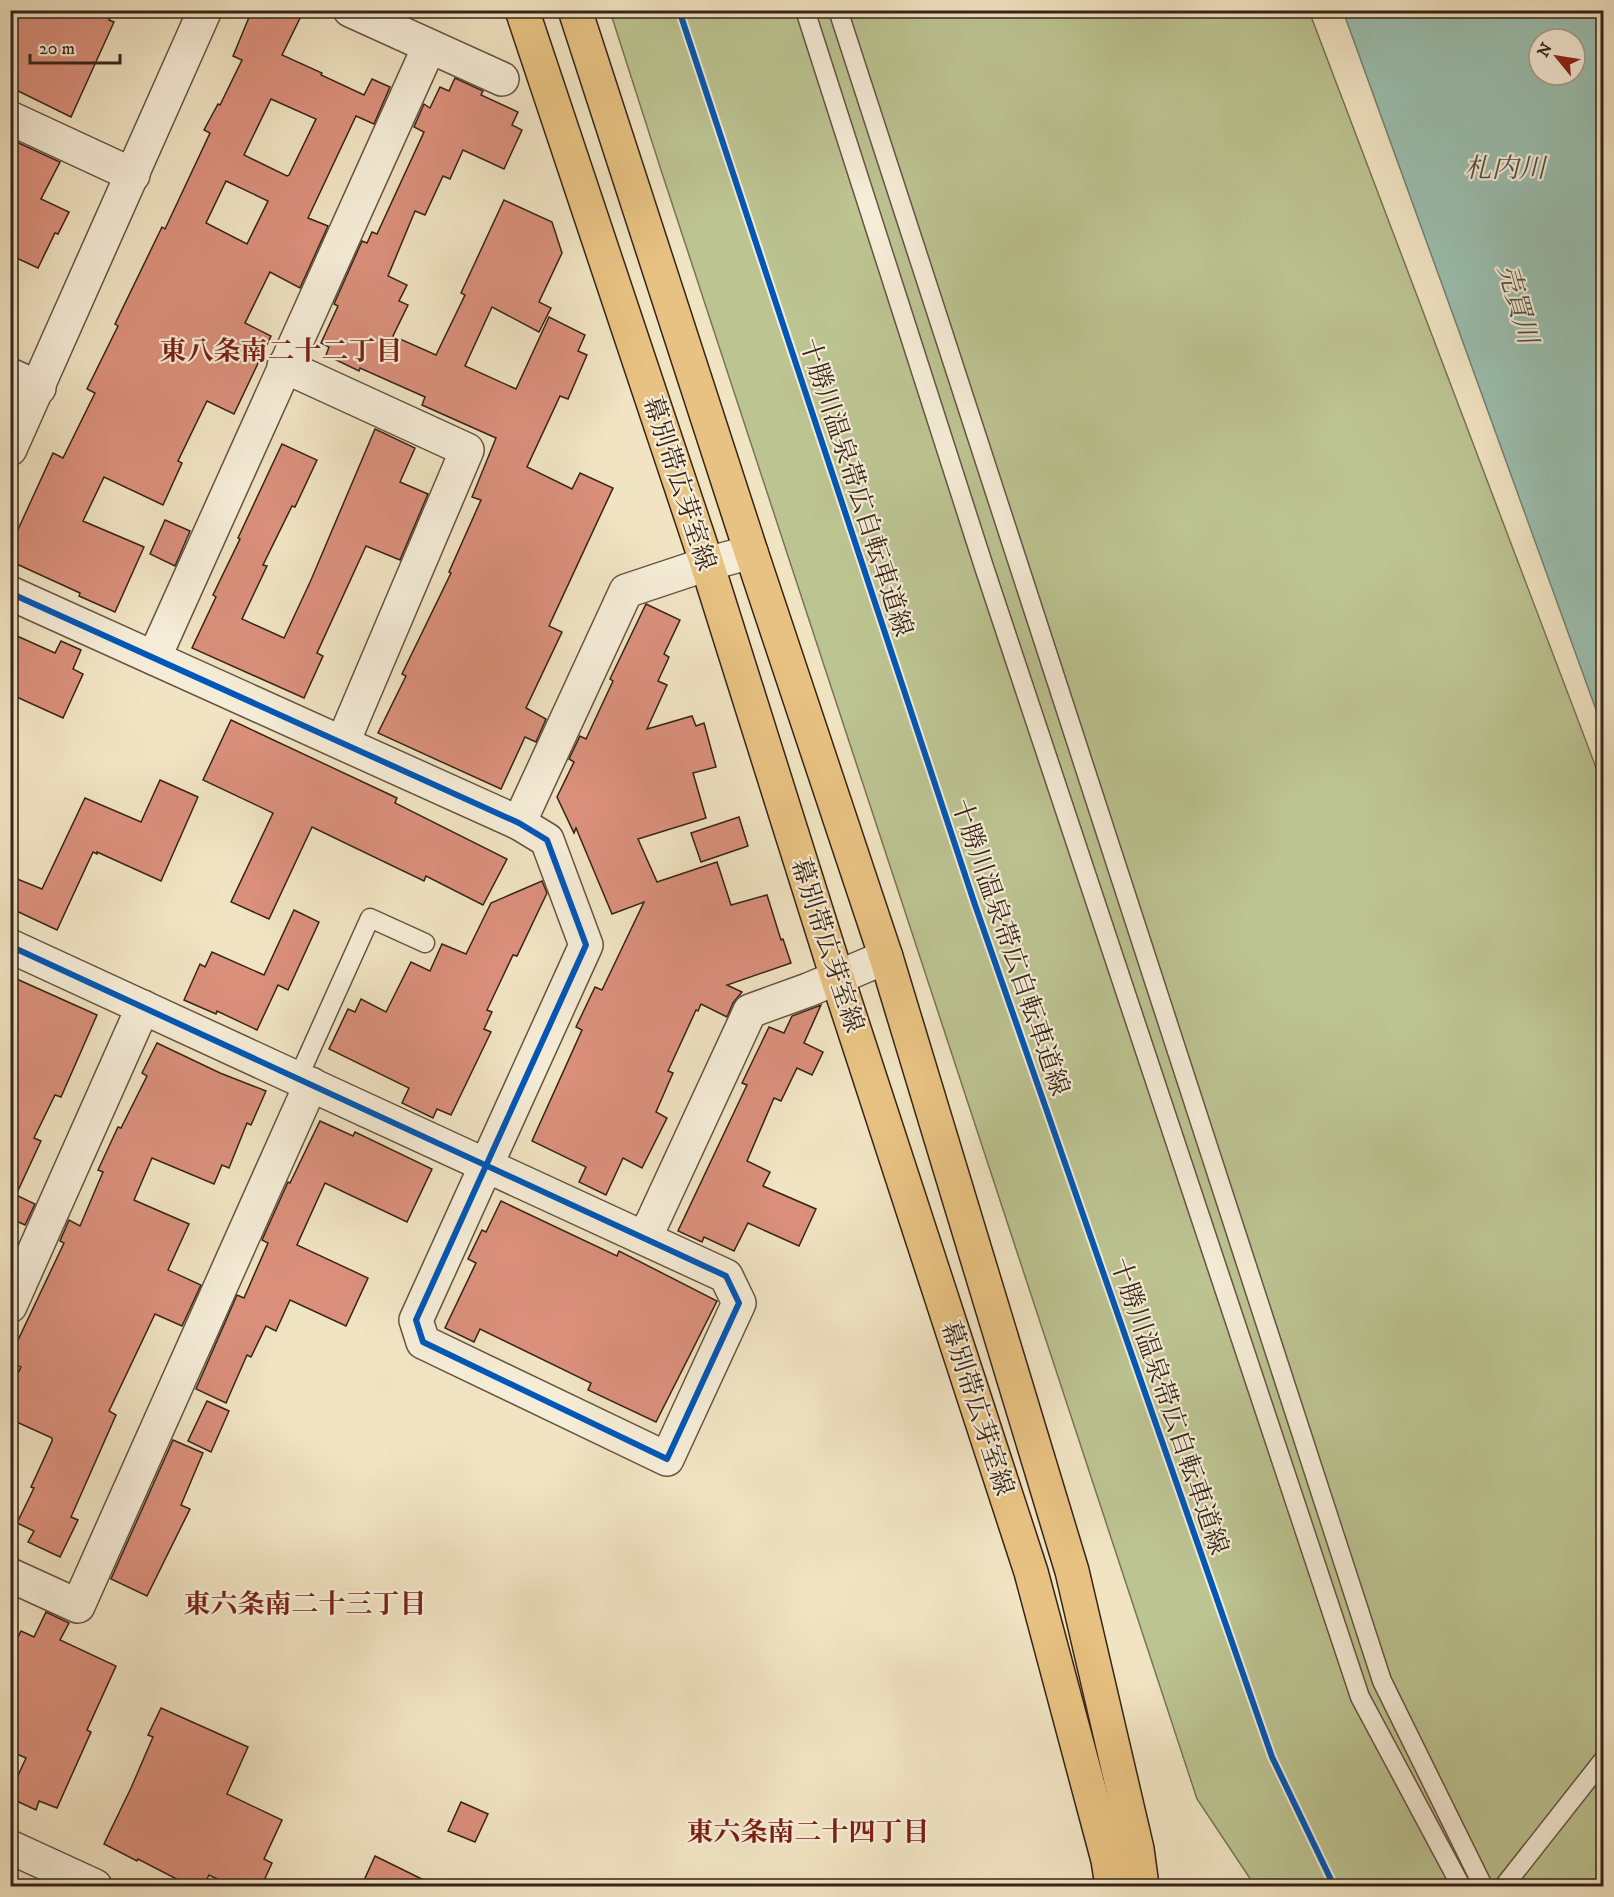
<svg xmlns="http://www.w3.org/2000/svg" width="1614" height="1897" viewBox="0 0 1614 1897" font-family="'IM FELL DW Pica','Noto Serif JP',serif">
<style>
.park{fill:#bcc492;stroke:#797454;stroke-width:1.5}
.water{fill:#9bbfb0;stroke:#738173;stroke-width:1.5;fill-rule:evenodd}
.building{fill:#db907c;stroke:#362417;stroke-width:1.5;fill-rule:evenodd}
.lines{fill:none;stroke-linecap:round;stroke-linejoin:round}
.service-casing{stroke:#655442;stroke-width:21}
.minor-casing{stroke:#655442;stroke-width:36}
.primary-casing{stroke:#362417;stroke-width:36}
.service{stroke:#f6edd8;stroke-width:18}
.minor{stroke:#f6edd8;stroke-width:33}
.primary{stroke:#e8c282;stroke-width:33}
.cycleway-casing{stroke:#f6edd8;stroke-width:10}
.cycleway{stroke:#0057b8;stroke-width:6}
.labels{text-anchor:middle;stroke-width:4.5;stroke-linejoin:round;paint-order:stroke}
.street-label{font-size:26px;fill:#362417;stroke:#f6edd8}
.water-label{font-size:27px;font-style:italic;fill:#545245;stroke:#f6edd8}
.neighbourhood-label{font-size:27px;font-weight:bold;fill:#7a1f14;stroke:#f6edd8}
</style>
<rect width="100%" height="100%" fill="#f1e4c3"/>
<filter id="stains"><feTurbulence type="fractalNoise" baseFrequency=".00333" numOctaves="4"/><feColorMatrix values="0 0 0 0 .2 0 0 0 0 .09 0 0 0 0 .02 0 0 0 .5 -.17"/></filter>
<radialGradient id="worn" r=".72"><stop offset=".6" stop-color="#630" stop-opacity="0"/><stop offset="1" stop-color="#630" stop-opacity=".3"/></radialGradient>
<path class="park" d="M 610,11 L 1309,11 L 1603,786 L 1603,1886 L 1255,1886 L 1197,1799 L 661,170 Z"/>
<path class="water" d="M 1343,11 L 1603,11 L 1603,729 ZM 1539,39 L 1575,39 L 1575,75 L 1539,75 Z"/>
<g class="building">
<path d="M 10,10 L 114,10 L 109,20 L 114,22 L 71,117 L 10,87 Z"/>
<path d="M 252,10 L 304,10 L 282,55 L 322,73 L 321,75 L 364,95 L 372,79 L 390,87 L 374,124 L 356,116 L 308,218 L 328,226 L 300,288 L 270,272 L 245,323 L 271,336 L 234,414 L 207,401 L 178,461 L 182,463 L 163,505 L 104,477 L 83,521 L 144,547 L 115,612 L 79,596 L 80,593 L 10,561 L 10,547 L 53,453 L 63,458 L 95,393 L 87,389 L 118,326 L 115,324 L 162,227 L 165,229 L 210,133 L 204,130 L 218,104 L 220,105 L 242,60 L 233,56 ZM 271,99 L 316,119 L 289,175 L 287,176 L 244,155 ZM 226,181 L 268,201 L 247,244 L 206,223 Z"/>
<path d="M 455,78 L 483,91 L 481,95 L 518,112 L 512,125 L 522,130 L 504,169 L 463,150 L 450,179 L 443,176 L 425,215 L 415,211 L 388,276 L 407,285 L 399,301 L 408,305 L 393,336 L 436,355 L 465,295 L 461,293 L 504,200 L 552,222 L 562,253 L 539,302 L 551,308 L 539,332 L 492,307 L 465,366 L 516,389 L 549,317 L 585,335 L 578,351 L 587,355 L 568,399 L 560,396 L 527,467 L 572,489 L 580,473 L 613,488 L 549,626 L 562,632 L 526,708 L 546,719 L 536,742 L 525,737 L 501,789 L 378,733 L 406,676 L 402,674 L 451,573 L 449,572 L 481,500 L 472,497 L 496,438 L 422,405 L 425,397 L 360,368 L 359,371 L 326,355 L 329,347 L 321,343 L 338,306 L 334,304 L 362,241 L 367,243 L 372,232 L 377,234 L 424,132 L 414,127 L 424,104 L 430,108 L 440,87 L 449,91 Z"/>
<path d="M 10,139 L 60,162 L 41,199 L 69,212 L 58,234 L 55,233 L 38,268 L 10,255 Z"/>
<path d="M 375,429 L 415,448 L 400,482 L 428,494 L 400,560 L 366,546 L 317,653 L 323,656 L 304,698 L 192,648 L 216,597 L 213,595 L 240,539 L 238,538 L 282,444 L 317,460 L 295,507 L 292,506 L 263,565 L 267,566 L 242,619 L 284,638 L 311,580 Z"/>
<path d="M 165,520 L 190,531 L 175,566 L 150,554 Z"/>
<path d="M 646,604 L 680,620 L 664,654 L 669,657 L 658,681 L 667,685 L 647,729 L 692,716 L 696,726 L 704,723 L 716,767 L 693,773 L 706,818 L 638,839 L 657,882 L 717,862 L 731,905 L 767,895 L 781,940 L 783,939 L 791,963 L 727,985 L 742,992 L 733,1003 L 727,1017 L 701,1004 L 698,1011 L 696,1010 L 668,1071 L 673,1073 L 656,1112 L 667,1118 L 642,1168 L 623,1158 L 606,1195 L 579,1182 L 586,1167 L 532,1141 L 582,1030 L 576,1027 L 595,987 L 602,990 L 644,902 L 612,914 L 576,828 L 574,833 L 557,797 L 574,762 L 569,759 L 580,736 L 586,739 L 613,681 L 610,679 Z"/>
<path d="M 17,636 L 55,653 L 61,641 L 81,650 L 73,669 L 83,674 L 63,718 L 10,694 L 10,651 Z"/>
<path d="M 231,720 L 397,798 L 395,803 L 507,859 L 483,905 L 426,876 L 424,881 L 312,827 L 269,919 L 231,902 L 273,813 L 203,780 Z"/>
<path d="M 160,780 L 198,797 L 161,881 L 97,852 L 97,854 L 93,852 L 57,930 L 10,908 L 10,876 L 42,889 L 85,798 L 141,822 Z"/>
<path d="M 739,817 L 748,846 L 701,862 L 691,833 Z"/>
<path d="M 542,881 L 547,893 L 517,956 L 513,955 L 487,1010 L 492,1012 L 484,1029 L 491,1032 L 451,1115 L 437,1109 L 433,1118 L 402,1103 L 409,1088 L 329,1049 L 348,1009 L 355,1012 L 361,999 L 386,1012 L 411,962 L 430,971 L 442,944 L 466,954 L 491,903 Z"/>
<path d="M 294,910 L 319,922 L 288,990 L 278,985 L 257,1030 L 217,1011 L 216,1014 L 184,1000 L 200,964 L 205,967 L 212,952 L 264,975 Z"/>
<path d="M 10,976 L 97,1015 L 61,1097 L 55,1095 L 34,1138 L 41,1141 L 16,1195 L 35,1204 L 25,1225 L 10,1218 Z"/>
<path d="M 821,1005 L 804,1043 L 823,1052 L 812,1075 L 797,1068 L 781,1101 L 774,1098 L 747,1161 L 770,1172 L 763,1186 L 816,1209 L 799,1246 L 748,1223 L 734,1251 L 704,1237 L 702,1242 L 678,1231 L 747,1085 L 742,1083 L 769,1027 L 784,1033 L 792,1016 Z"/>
<path d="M 157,1043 L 220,1073 L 266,1091 L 251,1125 L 247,1123 L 229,1168 L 222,1165 L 214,1184 L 152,1158 L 134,1200 L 189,1224 L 168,1270 L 201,1285 L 182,1326 L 155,1314 L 109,1411 L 116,1415 L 71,1517 L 78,1520 L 60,1557 L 28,1542 L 34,1531 L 17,1523 L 34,1488 L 31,1487 L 52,1441 L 52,1438 L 10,1419 L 10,1389 L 21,1367 L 10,1362 L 10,1357 L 64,1243 L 60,1241 L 69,1220 L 80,1226 L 103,1172 L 98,1170 L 118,1127 L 121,1128 L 147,1076 L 142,1073 Z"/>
<path d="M 320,1121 L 353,1136 L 355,1132 L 432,1169 L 407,1222 L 325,1183 L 297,1245 L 368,1278 L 346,1326 L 290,1300 L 276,1331 L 266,1326 L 251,1357 L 247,1355 L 226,1403 L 196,1389 L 237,1295 L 244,1298 L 268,1243 L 262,1240 L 288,1182 L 290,1183 Z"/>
<path d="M 501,1201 L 617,1256 L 619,1251 L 717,1301 L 656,1422 L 588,1390 L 591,1383 L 480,1329 L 474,1342 L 445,1328 L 476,1263 L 468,1259 L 482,1230 L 486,1232 Z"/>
<path d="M 207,1401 L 229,1411 L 211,1452 L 188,1441 Z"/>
<path d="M 173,1440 L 203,1453 L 181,1505 L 190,1509 L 147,1596 L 111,1579 Z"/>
<path d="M 46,1612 L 69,1623 L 60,1640 L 116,1666 L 87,1730 L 91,1732 L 57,1808 L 39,1801 L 36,1810 L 10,1798 L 10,1793 L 26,1758 L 10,1751 L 10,1653 L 21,1631 L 34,1637 Z"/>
<path d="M 161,1708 L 248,1747 L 227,1794 L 282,1820 L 264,1859 L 272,1863 L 261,1887 L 234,1887 L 209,1875 L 203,1887 L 192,1887 L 138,1859 L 137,1861 L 104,1844 L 131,1788 L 153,1737 L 148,1735 Z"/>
<path d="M 461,1802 L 488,1814 L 475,1842 L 448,1831 Z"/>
<path d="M 375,1856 L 438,1887 L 361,1887 Z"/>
</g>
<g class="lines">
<g class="service-casing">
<g id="service">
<path d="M 805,10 L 984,567 L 1360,1697 L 1461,1886"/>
<path d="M 838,10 L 1382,1681 L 1483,1886"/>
<path d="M 298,1078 L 370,918 L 425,943"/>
<path d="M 1504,1886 L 1604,1759"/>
</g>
</g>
<g class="minor-casing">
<g id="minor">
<path d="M 350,10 L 502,79"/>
<path d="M 10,118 L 133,175"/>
<path d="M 284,366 L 467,450 L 343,742"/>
<path d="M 10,375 L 39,388"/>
<path d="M 10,449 L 205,10"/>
<path d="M 10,593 L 519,823 L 547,840 L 586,945 L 416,1320 L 423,1342 L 667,1459 L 739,1303 L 726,1276 L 10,946"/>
<path d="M 154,658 L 429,47"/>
<path d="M 519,823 L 626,591 L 707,564 L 751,552"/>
<path d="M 645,1238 L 750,1011 L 808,990 L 886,957"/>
<path d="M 10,1306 L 143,1007"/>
<path d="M 10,1575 L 78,1606 L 311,1084"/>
<path d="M 10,1847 L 95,1886"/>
</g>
</g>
<g class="primary-casing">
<g id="primary">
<path d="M 522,10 L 707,564 L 837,977 L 1031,1572 L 1108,1860 L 1112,1886"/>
<path d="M 575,10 L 751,552 L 886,957 L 1072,1571 L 1137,1849 L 1142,1886"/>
</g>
</g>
<use href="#service" class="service"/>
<use href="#minor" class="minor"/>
<use href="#primary" class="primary"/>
<g class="cycleway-casing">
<g id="cycleway">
<path d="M 679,10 L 974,902 L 1272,1757 L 1334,1886"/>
<path d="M 10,593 L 519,823 L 547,840 L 586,945 L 416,1320 L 423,1342 L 667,1459 L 739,1303 L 726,1276 L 10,946"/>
</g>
</g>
<use href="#cycleway" class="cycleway"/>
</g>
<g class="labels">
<g class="street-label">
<text transform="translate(680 483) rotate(72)" y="9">幕別帯広芽室線</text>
<text transform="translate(857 487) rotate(72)" y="9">十勝川温泉帯広自転車道線</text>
<text transform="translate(828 945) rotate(72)" y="9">幕別帯広芽室線</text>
<text transform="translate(1011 947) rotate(71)" y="9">十勝川温泉帯広自転車道線</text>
<text transform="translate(1170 1406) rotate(71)" y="9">十勝川温泉帯広自転車道線</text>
<text transform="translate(978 1408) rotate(72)" y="9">幕別帯広芽室線</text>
</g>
<g class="water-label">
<text x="1505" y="177">札内川</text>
<text transform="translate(1518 304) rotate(74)" y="9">売買川</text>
</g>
<g class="neighbourhood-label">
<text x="281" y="360">東八条南二十二丁目</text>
<text x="305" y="1613">東六条南二十三丁目</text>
<text x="808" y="1841">東六条南二十四丁目</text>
</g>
</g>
<rect width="1614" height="1897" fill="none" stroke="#f1e4c3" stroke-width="36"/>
<rect x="12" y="12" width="1590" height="1873" fill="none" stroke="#362417" stroke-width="3"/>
<rect x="18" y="18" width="1578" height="1861" fill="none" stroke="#362417" stroke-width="1.5"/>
<g transform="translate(1557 57) rotate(300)"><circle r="28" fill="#f6edd8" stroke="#a99d8b" stroke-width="1.5"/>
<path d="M0-4.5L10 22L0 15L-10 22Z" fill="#8f2418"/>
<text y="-9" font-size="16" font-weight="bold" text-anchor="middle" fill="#362417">N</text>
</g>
<path d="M30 54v9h90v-9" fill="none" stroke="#362417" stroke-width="3"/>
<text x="39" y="54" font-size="18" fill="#362417" stroke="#f6edd8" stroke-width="4.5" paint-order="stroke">20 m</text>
<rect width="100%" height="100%" filter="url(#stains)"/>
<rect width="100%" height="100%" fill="url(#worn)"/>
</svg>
